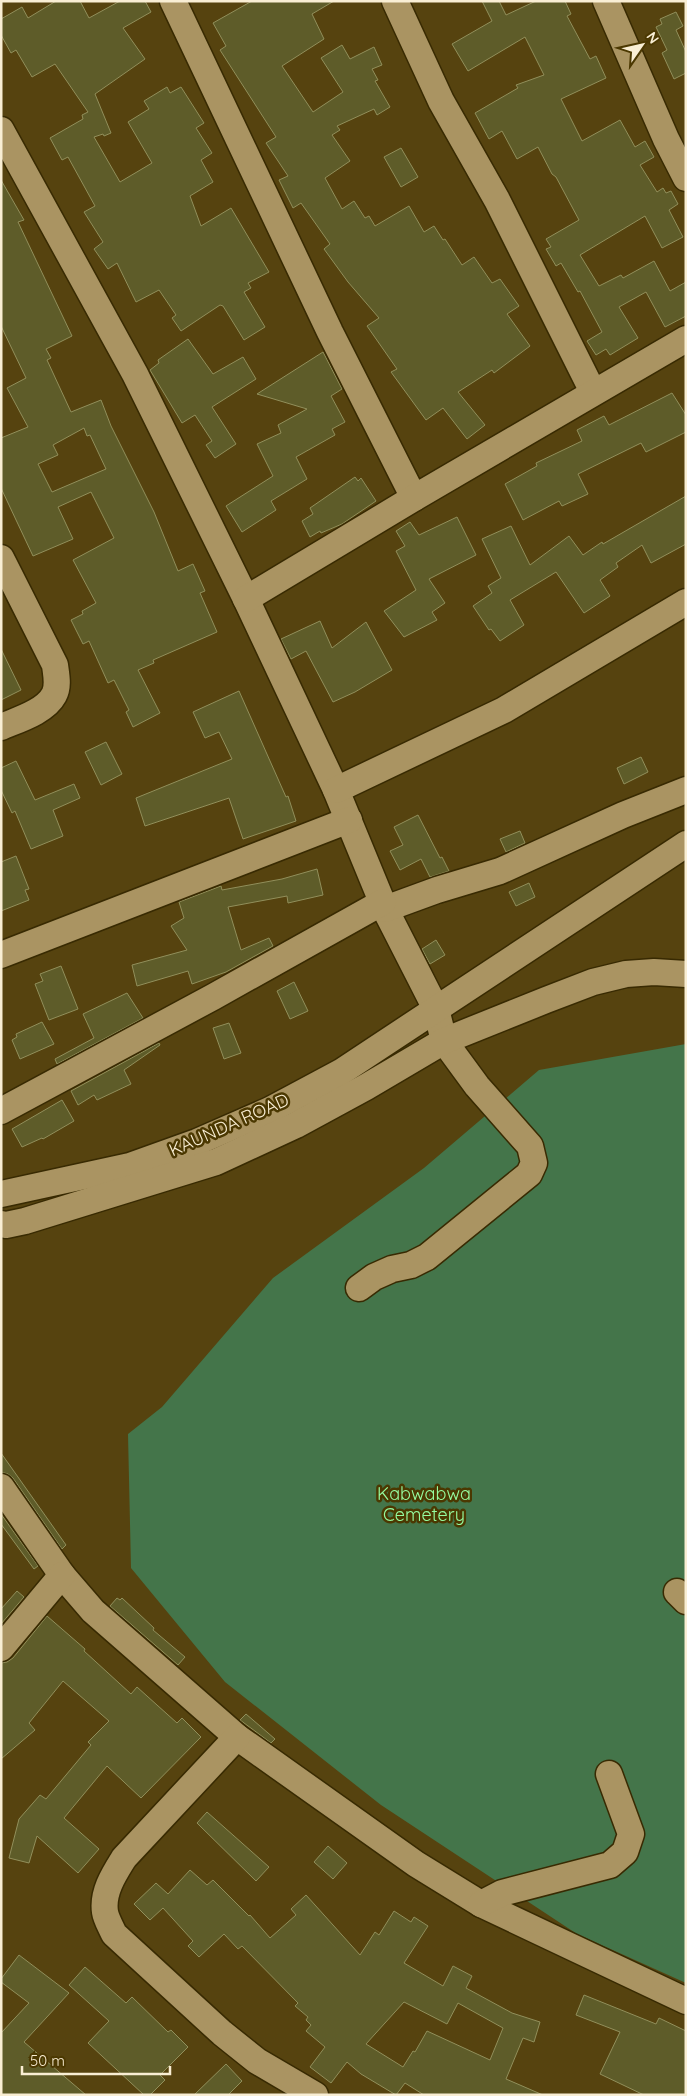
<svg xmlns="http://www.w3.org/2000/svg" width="687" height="2096" viewBox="0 0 687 2096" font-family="Quicksand,sans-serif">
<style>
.green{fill:#44754a}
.building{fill:#5e5c29;stroke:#918f5b;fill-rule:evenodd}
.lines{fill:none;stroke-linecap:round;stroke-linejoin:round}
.minor-casing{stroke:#382a02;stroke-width:29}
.minor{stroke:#aa9462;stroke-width:26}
.labels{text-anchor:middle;stroke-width:5;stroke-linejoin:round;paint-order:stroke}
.street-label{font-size:18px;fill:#f9eed4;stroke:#4b3801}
.park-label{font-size:18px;fill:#95fca0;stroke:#4b3801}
</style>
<rect width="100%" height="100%" fill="#56430f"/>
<path class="green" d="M 686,1044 L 686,1983 L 577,1934 L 381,1805 L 225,1682 L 131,1568 L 128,1434 L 162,1407 L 273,1278 L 424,1168 L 539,1070 Z"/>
<g class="building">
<path d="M 56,1 L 80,1 L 89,18 L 120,1 L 145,1 L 151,12 L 123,28 L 145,59 L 95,94 L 111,133 L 104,136 L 103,134 L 94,137 L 120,182 L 152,163 L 128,122 L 149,109 L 144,101 L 167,87 L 170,93 L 181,87 L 204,123 L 196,128 L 212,153 L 201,160 L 213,182 L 190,196 L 201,226 L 231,208 L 269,272 L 248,283 L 251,288 L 244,292 L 265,327 L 244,340 L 223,306 L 220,305 L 181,331 L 172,318 L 176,315 L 159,290 L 136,302 L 117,263 L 108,269 L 94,249 L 103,242 L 84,212 L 95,206 L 68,157 L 62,160 L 50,138 L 83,119 L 82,115 L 88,112 L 55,64 L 32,77 L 16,50 L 11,53 L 1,35 L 1,19 L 22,7 L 28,18 Z"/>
<path d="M 252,1 L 334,1 L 312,14 L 324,39 L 282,66 L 313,112 L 343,92 L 321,58 L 342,45 L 350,59 L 374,47 L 382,65 L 372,69 L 378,80 L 375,81 L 390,107 L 377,115 L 374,109 L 337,126 L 340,130 L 332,135 L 350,161 L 325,178 L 342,209 L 354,201 L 365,218 L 369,216 L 375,226 L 409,206 L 424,232 L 434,226 L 443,240 L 445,239 L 462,265 L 474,257 L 492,283 L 500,279 L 519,306 L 507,314 L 530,346 L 494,373 L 492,370 L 458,392 L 485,425 L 467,439 L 443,408 L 426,420 L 391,372 L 397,369 L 367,326 L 379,318 L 348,282 L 324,249 L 330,244 L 301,203 L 293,208 L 279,180 L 288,176 L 266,143 L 276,137 L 220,50 L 226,46 L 213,23 Z"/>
<path d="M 482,1 L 499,1 L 506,15 L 536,1 L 565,1 L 571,14 L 567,16 L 590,59 L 596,56 L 606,78 L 561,99 L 582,141 L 620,120 L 635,147 L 645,141 L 654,157 L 640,165 L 657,192 L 663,188 L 666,193 L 671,191 L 678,204 L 669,210 L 683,237 L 662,248 L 645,216 L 580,255 L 599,286 L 621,275 L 623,278 L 654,261 L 670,291 L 686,282 L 686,316 L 665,327 L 646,292 L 619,307 L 638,338 L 610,355 L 606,349 L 596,355 L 587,341 L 602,332 L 580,291 L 578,292 L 561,263 L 556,266 L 546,249 L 551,247 L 546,239 L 579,220 L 556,177 L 552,174 L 538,147 L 517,159 L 502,131 L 489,139 L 475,113 L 518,88 L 516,85 L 544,75 L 525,37 L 468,71 L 452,44 L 492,21 Z"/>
<path d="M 676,12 L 683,26 L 676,30 L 686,52 L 686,73 L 674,79 L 662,53 L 667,50 L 656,27 L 662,24 L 660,19 Z"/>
<path d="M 401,148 L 418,177 L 401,187 L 384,157 Z"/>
<path d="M 1,180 L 24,220 L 18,222 L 72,336 L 46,349 L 51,358 L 47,360 L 71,412 L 101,400 L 111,426 L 154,512 L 178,571 L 193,564 L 205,591 L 200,593 L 217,632 L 153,660 L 154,663 L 138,670 L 160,713 L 133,727 L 126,712 L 129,710 L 114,680 L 108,683 L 89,641 L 83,644 L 71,620 L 83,614 L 82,611 L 96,603 L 73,560 L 114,538 L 91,492 L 58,507 L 73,539 L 33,556 L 1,488 L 1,438 L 28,427 L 7,388 L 26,378 L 1,326 ZM 84,428 L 87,436 L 90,435 L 106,469 L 52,492 L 38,464 L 58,455 L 53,445 Z"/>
<path d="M 188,339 L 213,374 L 243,357 L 256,379 L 212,407 L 236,444 L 215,458 L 206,445 L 212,441 L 195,415 L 182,423 L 150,370 L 159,363 L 158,360 Z"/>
<path d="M 323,352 L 342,389 L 331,396 L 345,422 L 332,429 L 335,435 L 296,457 L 307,479 L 271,501 L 276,510 L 242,532 L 226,506 L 273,476 L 257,444 L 281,433 L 278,425 L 307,409 L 257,394 Z"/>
<path d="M 672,393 L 686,415 L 686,432 L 646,452 L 641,443 L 578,474 L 588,494 L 562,506 L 559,501 L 523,520 L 505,484 L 537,466 L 536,463 L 582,441 L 577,430 L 604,416 L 609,425 Z"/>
<path d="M 355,477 L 358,481 L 361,478 L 376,501 L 342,524 L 321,533 L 320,531 L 310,537 L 302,521 L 313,514 L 310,508 Z"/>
<path d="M 686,496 L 686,544 L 651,563 L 642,545 L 616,563 L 618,567 L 600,580 L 610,596 L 584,613 L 556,572 L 510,600 L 524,625 L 500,641 L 491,629 L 489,630 L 473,606 L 492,593 L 488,586 L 501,578 L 482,539 L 511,526 L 530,565 L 569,536 L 583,555 L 602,542 L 603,544 Z"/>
<path d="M 457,517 L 476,555 L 429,579 L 445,603 L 432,612 L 437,620 L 404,637 L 384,611 L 416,590 L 396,551 L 405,546 L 396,531 L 410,522 L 419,535 Z"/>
<path d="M 320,621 L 332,648 L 366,622 L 392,670 L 355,692 L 333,702 L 306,651 L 291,659 L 281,639 Z"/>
<path d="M 1,649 L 21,690 L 1,700 Z"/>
<path d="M 239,691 L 286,797 L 288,796 L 296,821 L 243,839 L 229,798 L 145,826 L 136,798 L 232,759 L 219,732 L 205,738 L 193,712 Z"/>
<path d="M 106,742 L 122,774 L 101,785 L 85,752 Z"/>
<path d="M 641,757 L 648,772 L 624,784 L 617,768 Z"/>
<path d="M 16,761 L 35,800 L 74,784 L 80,798 L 53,810 L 63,836 L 31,849 L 15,811 L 12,813 L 1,790 L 1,768 Z"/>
<path d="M 418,815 L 440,858 L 442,857 L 449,871 L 430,877 L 421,859 L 400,870 L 390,851 L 403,845 L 394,827 Z"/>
<path d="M 520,831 L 525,843 L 506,852 L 500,839 Z"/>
<path d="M 16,856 L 29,889 L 25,890 L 29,900 L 1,911 L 1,862 Z"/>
<path d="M 317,869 L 323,895 L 288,903 L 287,896 L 228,907 L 241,950 L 269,938 L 273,946 L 226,972 L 192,984 L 188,971 L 137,986 L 132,965 L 187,950 L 171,926 L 184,918 L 179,902 L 221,886 L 222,890 L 282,879 Z"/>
<path d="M 529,883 L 535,897 L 516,906 L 509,892 Z"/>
<path d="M 436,940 L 445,955 L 430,964 L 422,949 Z"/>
<path d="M 61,966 L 78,1009 L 49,1020 L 35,984 L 43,981 L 40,974 Z"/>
<path d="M 294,982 L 308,1011 L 290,1019 L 277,991 Z"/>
<path d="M 127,993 L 143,1018 L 57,1064 L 55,1059 L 94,1038 L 83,1014 Z"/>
<path d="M 42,1022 L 54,1044 L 20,1059 L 12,1040 L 17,1037 L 16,1034 Z"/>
<path d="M 229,1023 L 241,1053 L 224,1059 L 213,1028 Z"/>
<path d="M 159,1043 L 160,1045 L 124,1070 L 131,1084 L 97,1100 L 94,1095 L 78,1105 L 71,1091 Z"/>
<path d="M 62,1100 L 74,1121 L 43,1139 L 42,1138 L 22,1147 L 12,1129 Z"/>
<path d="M 1,1453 L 66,1545 L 62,1549 L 13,1478 L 8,1474 L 1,1472 Z"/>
<path d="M 1,1514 L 38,1566 L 34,1569 L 1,1524 Z"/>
<path d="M 17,1591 L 24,1597 L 1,1624 L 1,1609 Z"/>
<path d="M 117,1598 L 120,1600 L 122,1598 L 154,1628 L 153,1630 L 185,1657 L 178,1665 L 110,1606 Z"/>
<path d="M 47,1616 L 85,1649 L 84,1651 L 131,1694 L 137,1687 L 177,1723 L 182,1718 L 201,1737 L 141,1798 L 107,1766 L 64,1818 L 99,1849 L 78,1873 L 37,1836 L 29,1863 L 9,1858 L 19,1819 L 40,1795 L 46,1799 L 91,1745 L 88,1742 L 109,1721 L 63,1681 L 29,1723 L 35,1730 L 1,1759 L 1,1663 L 7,1662 L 13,1658 Z"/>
<path d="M 246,1714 L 275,1739 L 271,1743 L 240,1720 Z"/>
<path d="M 207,1812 L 269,1867 L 256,1881 L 197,1823 Z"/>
<path d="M 328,1846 L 347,1863 L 333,1879 L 314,1862 Z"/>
<path d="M 190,1870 L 207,1885 L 213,1880 L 249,1916 L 250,1915 L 270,1938 L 296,1915 L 291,1909 L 306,1895 L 360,1955 L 375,1932 L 379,1935 L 394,1911 L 411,1922 L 414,1917 L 428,1926 L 404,1963 L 443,1986 L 453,1966 L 472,1976 L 466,1988 L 512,2013 L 540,2022 L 534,2042 L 523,2038 L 506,2079 L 543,2095 L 424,2095 L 405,2083 L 396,2095 L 361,2074 L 347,2062 L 331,2083 L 310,2067 L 325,2047 L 306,2031 L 311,2025 L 306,2020 L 308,2017 L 295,2006 L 298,2003 L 242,1946 L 238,1949 L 224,1934 L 199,1957 L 188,1946 L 193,1941 L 163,1908 L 150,1920 L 134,1904 L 156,1883 L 168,1894 ZM 404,2002 L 447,2024 L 458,2003 L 503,2028 L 490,2060 L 427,2031 L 415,2052 L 413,2051 L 403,2067 L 366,2044 Z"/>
<path d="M 19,1955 L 69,1993 L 24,2042 L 86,2095 L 1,2095 L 1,2033 L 29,2003 L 1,1982 L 1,1979 Z"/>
<path d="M 85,1967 L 126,2003 L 132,1997 L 168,2032 L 171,2030 L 188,2047 L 160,2075 L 165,2080 L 150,2095 L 144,2095 L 88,2043 L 109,2021 L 69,1985 Z"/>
<path d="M 584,1995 L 656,2024 L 659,2018 L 686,2031 L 686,2095 L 644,2095 L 600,2074 L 620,2032 L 576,2015 Z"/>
<path d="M 226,2064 L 242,2081 L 228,2095 L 194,2095 Z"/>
</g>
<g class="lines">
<g class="minor-casing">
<g id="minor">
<path d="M 173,1 L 330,332 L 414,498"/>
<path d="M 395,1 L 441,101 L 497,200 L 593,392"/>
<path d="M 606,1 L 666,139 L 686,178"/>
<path d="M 1,130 L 135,374 L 246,599 L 336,790 L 385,909 L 436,1009 L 444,1041 L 477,1086 L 530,1146 L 534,1163 L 529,1174 L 427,1257 L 411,1265 L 392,1269 L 374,1277 L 359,1288"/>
<path d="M 1,558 L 55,665 C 56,674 59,686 54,695 C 45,712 17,720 1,727"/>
<path d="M 246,599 L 414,498 L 686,339"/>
<path d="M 336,790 L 504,710 L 686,602"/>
<path d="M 385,909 L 437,890 L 500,871 L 623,815 L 686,790"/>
<path d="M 1,955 L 349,820"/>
<path d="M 1,1111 L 213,997 L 383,902"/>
<path d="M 1,1194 L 130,1166 L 197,1142 L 270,1110 L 341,1072 L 686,844"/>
<path d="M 1,1224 L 6,1225 L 25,1221 L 216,1162 L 296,1125 L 366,1087 L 444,1041 L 546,1000 L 593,982 L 626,974 L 654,972 L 686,974"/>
<path d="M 1,1487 L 62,1575 L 93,1611 L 237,1737 L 416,1864 L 481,1904 L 686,2001"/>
<path d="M 677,1592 L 686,1601"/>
<path d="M 1,1648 L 62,1575"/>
<path d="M 237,1737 L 124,1858 C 114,1874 102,1892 105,1912 C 106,1919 111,1927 114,1934 L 222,2033 L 257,2061 L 315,2095"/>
<path d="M 481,1904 L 502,1893 L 610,1865 L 625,1852 L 631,1834 L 609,1774"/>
</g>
</g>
<use href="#minor" class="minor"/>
</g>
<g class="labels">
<g class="street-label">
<text transform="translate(229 1125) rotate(-24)" y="6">KAUNDA ROAD</text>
</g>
<g class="park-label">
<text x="424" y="1500">Kabwabwa<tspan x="424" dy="21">Cemetery</tspan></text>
</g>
</g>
<rect width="687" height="2096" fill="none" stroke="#f9eed4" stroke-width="5"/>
<g transform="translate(642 45) rotate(56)" stroke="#4b3801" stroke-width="4" paint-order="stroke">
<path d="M0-4L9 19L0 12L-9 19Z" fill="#f9eed4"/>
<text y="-8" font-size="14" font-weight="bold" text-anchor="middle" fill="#f9eed4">N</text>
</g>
<path d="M22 2066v8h148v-8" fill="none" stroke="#f9eed4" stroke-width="2.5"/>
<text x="30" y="2066" font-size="15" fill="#f9eed4" stroke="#4b3801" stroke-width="4" paint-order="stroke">50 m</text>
</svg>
